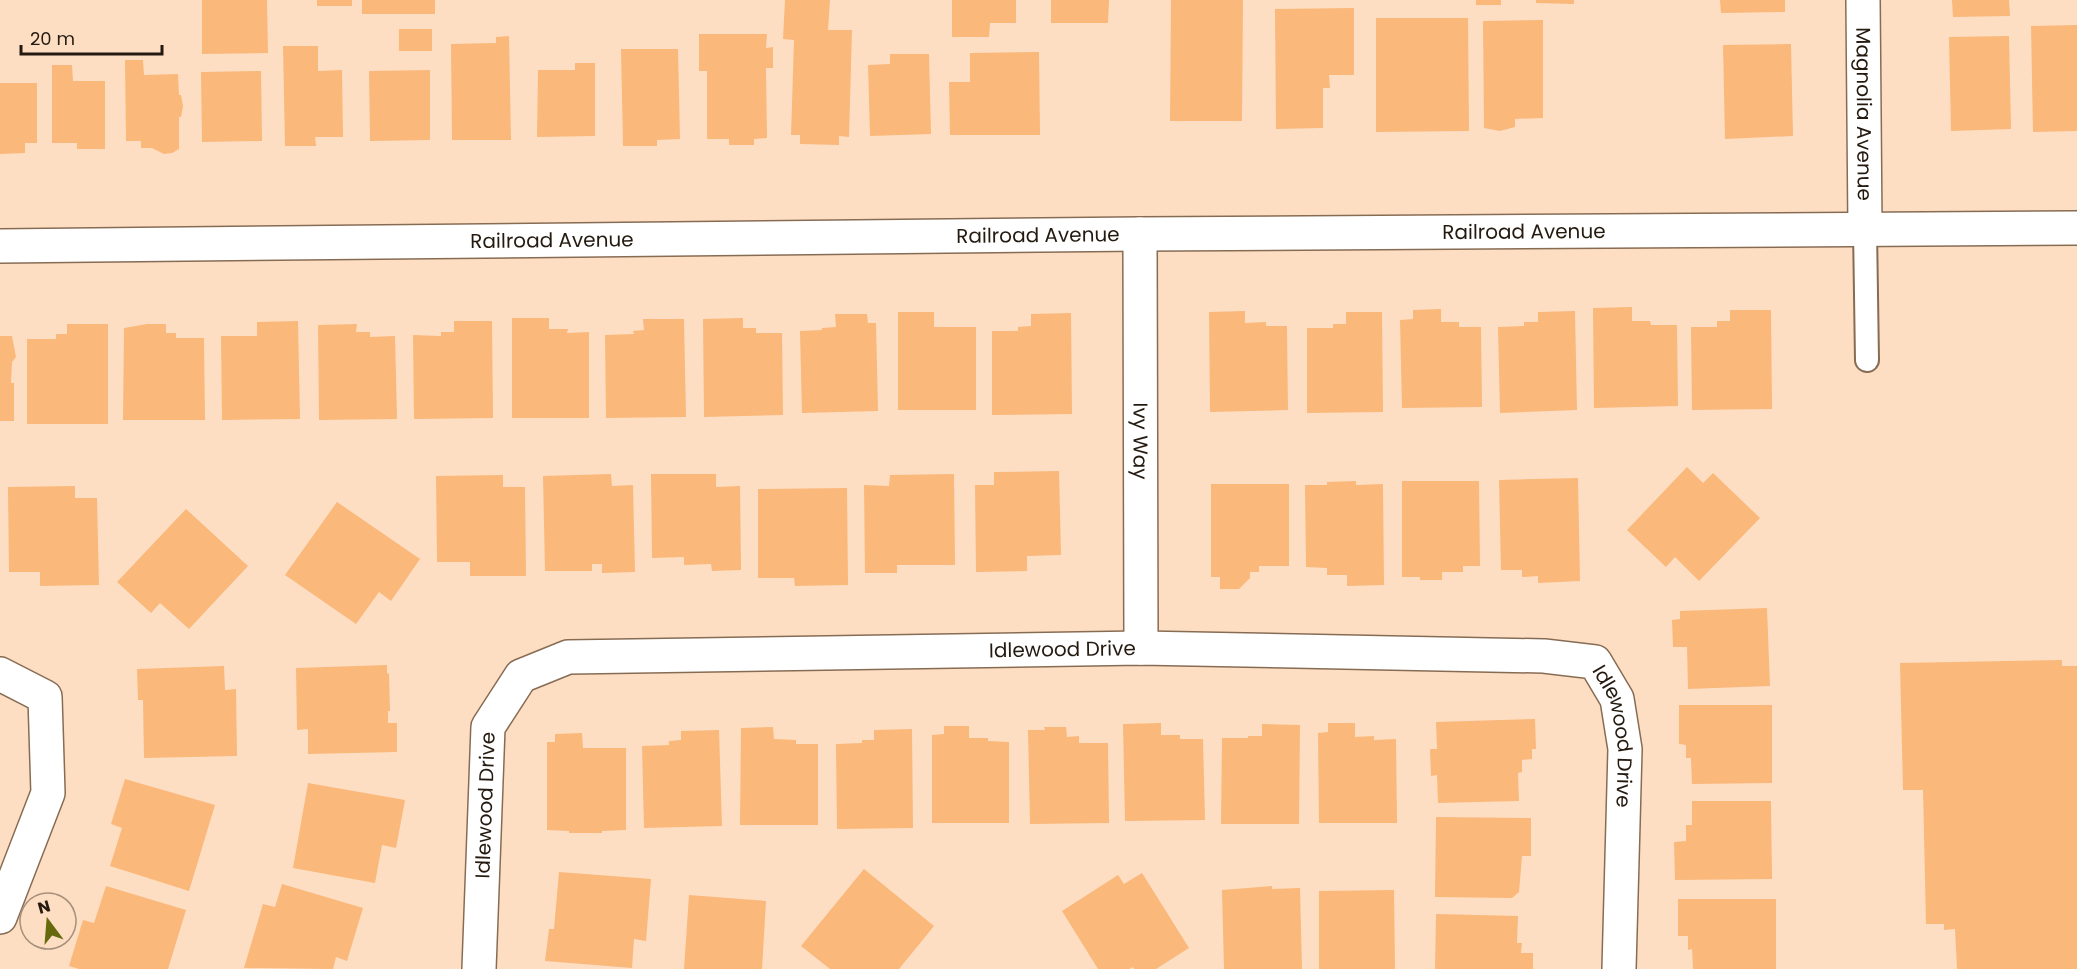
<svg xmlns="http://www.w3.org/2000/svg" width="2077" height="969" viewBox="0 0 2077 969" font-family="Poppins,sans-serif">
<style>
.building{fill:#fab87b}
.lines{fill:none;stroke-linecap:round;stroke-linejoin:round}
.lane-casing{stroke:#876c54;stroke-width:26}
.street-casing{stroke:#876c54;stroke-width:36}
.lane{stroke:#fff;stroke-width:22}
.street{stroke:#fff;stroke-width:33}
.labels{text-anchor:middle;stroke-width:5;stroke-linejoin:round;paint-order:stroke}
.street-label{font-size:20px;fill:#241a10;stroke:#fedec3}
</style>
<rect width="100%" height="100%" fill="#fedec3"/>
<g class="building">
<path d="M 202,0 L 267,0 L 268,53 L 202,54 Z"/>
<rect x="317" y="0" width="35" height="6"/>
<rect x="362" y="0" width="73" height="14"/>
<path d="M 785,0 L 830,0 L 828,30 L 852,30 L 849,137 L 839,136 L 839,145 L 800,144 L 800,135 L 791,135 L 794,40 L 783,39 Z"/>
<path d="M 952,0 L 1016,0 L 1016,23 L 990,23 L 989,37 L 952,37 Z"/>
<path d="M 1051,0 L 1109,0 L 1108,23 L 1051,23 Z"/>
<path d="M 1171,0 L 1243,0 L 1242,121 L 1170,121 Z"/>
<rect x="1476" y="0" width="25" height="5"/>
<path d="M 1536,0 L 1574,0 L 1574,4 L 1536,3 Z"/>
<path d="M 1720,0 L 1785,0 L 1785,12 L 1721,13 Z"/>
<path d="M 1952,0 L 2009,0 L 2010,16 L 1953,17 Z"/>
<path d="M 1354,8 L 1354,75 L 1329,75 L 1330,88 L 1323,88 L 1323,128 L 1276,129 L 1275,9 Z"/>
<path d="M 1376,18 L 1468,18 L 1469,131 L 1376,132 Z"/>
<path d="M 1543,20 L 1543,118 L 1515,119 L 1515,127 L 1500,131 L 1484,128 L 1483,21 Z"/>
<path d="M 2077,25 L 2077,131 L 2033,132 L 2031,26 Z"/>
<rect x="399" y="29" width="33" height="22"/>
<path d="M 699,34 L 767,34 L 766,48 L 773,47 L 773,68 L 766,68 L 767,138 L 754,139 L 754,145 L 729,145 L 729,139 L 707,139 L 707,71 L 699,71 Z"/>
<path d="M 509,36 L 511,140 L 452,140 L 451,44 L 496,43 L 496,37 Z"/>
<path d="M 2009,36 L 2011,129 L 1951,131 L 1949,37 Z"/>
<path d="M 1791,44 L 1793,136 L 1725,139 L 1723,45 Z"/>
<path d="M 283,46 L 318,46 L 318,71 L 342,70 L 343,137 L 315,137 L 316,146 L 285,146 Z"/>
<path d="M 621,49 L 678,49 L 680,139 L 657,140 L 657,146 L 623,146 Z"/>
<path d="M 1039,52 L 1040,135 L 950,135 L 949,82 L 970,82 L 970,53 Z"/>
<path d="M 890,54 L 929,54 L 931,134 L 870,136 L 868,65 L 890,64 Z"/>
<path d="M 125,60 L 143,60 L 144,75 L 178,74 L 179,95 L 181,95 L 183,106 L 181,117 L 179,117 L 179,149 L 172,153 L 164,154 L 152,148 L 141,148 L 141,141 L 126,141 Z"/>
<path d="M 575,63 L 595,63 L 595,136 L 537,137 L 538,70 L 575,70 Z"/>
<path d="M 52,65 L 72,65 L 73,81 L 105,81 L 105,149 L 77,149 L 77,143 L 52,143 Z"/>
<path d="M 430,70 L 430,140 L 370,141 L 369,71 Z"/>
<path d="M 261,71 L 262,141 L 202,142 L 201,72 Z"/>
<path d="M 0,83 L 37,83 L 37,143 L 25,143 L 25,153 L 0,154 Z"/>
<path d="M 1632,307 L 1632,321 L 1650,321 L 1651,325 L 1677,325 L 1678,406 L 1594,408 L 1593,308 Z"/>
<path d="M 1441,309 L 1441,322 L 1459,322 L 1459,327 L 1481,327 L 1482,407 L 1402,408 L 1400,320 L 1413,319 L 1413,310 Z"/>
<path d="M 1730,310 L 1771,310 L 1772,409 L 1692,410 L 1691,327 L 1717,327 L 1717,321 L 1730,321 Z"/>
<path d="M 1245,311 L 1245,323 L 1266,322 L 1266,326 L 1287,326 L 1288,410 L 1210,412 L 1209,312 Z"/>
<path d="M 1575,311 L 1577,410 L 1500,413 L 1498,327 L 1524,326 L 1524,322 L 1538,322 L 1538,312 Z"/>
<path d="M 898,312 L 934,312 L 934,327 L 976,327 L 976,410 L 898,410 Z"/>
<path d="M 1346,312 L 1382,312 L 1383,412 L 1307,413 L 1307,328 L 1333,328 L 1333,324 L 1346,324 Z"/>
<path d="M 1071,313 L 1072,414 L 992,415 L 992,331 L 1018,331 L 1018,327 L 1031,326 L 1031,314 Z"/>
<path d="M 835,314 L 867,314 L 868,323 L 876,323 L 878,411 L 802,413 L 800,331 L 822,330 L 822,328 L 836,327 Z"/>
<path d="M 512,318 L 549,318 L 549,329 L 568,329 L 567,333 L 589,332 L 589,418 L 512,418 Z"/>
<path d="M 743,318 L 743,328 L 756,328 L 756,333 L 782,333 L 783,415 L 704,417 L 703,319 Z"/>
<path d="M 643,319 L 684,319 L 686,417 L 606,418 L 605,335 L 634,334 L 633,331 L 644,330 Z"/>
<path d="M 298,321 L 300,419 L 222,420 L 221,336 L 257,336 L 257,322 Z"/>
<path d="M 454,321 L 492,321 L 493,418 L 414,419 L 413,335 L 441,336 L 441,332 L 454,332 Z"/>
<path d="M 67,324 L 108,324 L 108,424 L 27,424 L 27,339 L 56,339 L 56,334 L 67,334 Z"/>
<path d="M 147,324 L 166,324 L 166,333 L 176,333 L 176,338 L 204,338 L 205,420 L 123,420 L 124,328 Z"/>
<path d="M 357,324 L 356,332 L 370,332 L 370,337 L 395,336 L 397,419 L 319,420 L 318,325 Z"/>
<path d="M 0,336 L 12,336 L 16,357 L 12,362 L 11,383 L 14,383 L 14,421 L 0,421 Z"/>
<path d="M 1687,467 L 1703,483 L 1713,473 L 1760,518 L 1699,581 L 1675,557 L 1666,567 L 1627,530 Z"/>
<path d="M 1059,471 L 1061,555 L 1027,556 L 1027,571 L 976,572 L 975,485 L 994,485 L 994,472 Z"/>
<path d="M 611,474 L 612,486 L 633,485 L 635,572 L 602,573 L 602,564 L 592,564 L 592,571 L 545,571 L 543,476 Z"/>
<path d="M 651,474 L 716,474 L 716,487 L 740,486 L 741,570 L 712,571 L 711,564 L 684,565 L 684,557 L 652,558 Z"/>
<path d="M 954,474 L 955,565 L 897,565 L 897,573 L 865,573 L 864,485 L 889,486 L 890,475 Z"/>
<path d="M 503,475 L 503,487 L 525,487 L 526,576 L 470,576 L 470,562 L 437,562 L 436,476 Z"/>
<path d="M 1578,478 L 1580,581 L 1538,583 L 1538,576 L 1522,577 L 1522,570 L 1501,570 L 1499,480 Z"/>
<path d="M 1356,481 L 1356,485 L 1383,484 L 1384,585 L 1347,586 L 1347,575 L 1327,575 L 1327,568 L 1306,567 L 1305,485 L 1327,485 L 1327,482 Z"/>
<path d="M 1402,481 L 1479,481 L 1480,566 L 1463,566 L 1463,572 L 1442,572 L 1442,580 L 1420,580 L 1420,577 L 1402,577 Z"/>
<path d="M 1211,484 L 1289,484 L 1289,566 L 1259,566 L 1259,572 L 1250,572 L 1250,578 L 1239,589 L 1220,589 L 1220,577 L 1211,577 Z"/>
<path d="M 75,486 L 75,498 L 97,498 L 99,585 L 40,586 L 40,572 L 9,572 L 8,487 Z"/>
<path d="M 847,488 L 848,585 L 795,586 L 794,578 L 758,578 L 758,489 Z"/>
<path d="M 337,502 L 420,559 L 391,601 L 379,592 L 356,624 L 285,575 Z"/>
<path d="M 186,509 L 248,566 L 189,629 L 160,603 L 151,613 L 117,582 Z"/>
<path d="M 1767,608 L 1770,686 L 1688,689 L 1687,647 L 1673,647 L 1672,620 L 1680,619 L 1680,611 Z"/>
<path d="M 2062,660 L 2062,666 L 2077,666 L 2077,969 L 1957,969 L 1955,929 L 1944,930 L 1944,924 L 1926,924 L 1923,790 L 1903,790 L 1900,663 Z"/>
<path d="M 387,665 L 387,673 L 389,674 L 390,711 L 388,711 L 388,723 L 397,723 L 397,752 L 308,754 L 308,729 L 297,730 L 296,668 Z"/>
<path d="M 224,666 L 225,690 L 236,689 L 237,756 L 144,758 L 143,700 L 138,700 L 137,669 Z"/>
<path d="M 1679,705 L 1772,705 L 1772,783 L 1692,784 L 1691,758 L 1686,758 L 1686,745 L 1679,744 Z"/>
<path d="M 1535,719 L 1536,749 L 1532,749 L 1532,759 L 1522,760 L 1522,772 L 1518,773 L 1519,801 L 1438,803 L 1437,775 L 1431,776 L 1430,749 L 1437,749 L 1436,722 Z"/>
<path d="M 1161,723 L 1161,735 L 1180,735 L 1180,739 L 1203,739 L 1205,820 L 1125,821 L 1123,724 Z"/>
<path d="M 1328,723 L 1355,723 L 1355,737 L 1374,736 L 1374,740 L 1396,739 L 1397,823 L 1319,823 L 1318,733 L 1328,732 Z"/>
<path d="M 1262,724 L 1300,725 L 1299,824 L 1221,824 L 1222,738 L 1248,738 L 1248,736 L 1262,736 Z"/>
<path d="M 944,726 L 969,726 L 969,738 L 988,738 L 988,741 L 1009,742 L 1009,823 L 932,823 L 932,735 L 944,734 Z"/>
<path d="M 773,727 L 774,739 L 796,740 L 796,744 L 818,744 L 818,825 L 740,825 L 741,728 Z"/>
<path d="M 1044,727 L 1066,727 L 1067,737 L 1079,736 L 1079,743 L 1108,743 L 1109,823 L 1030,824 L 1028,730 L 1045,730 Z"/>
<path d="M 912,729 L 913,828 L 837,829 L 836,744 L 862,743 L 862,740 L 874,740 L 874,730 Z"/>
<path d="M 719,730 L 722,826 L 644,828 L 642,746 L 669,745 L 669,741 L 681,740 L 681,731 Z"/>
<path d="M 582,733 L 583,748 L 626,748 L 626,830 L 602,831 L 602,833 L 569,833 L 569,831 L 547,830 L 547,742 L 555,742 L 555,734 Z"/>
<path d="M 125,779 L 215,805 L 189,891 L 110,866 L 122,828 L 111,824 Z"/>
<path d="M 308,783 L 405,800 L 396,848 L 382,845 L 375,883 L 293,868 Z"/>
<path d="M 1692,801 L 1771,801 L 1772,879 L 1675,880 L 1674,842 L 1686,841 L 1686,825 L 1692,825 Z"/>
<path d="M 1436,817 L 1531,818 L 1531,856 L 1522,856 L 1519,892 L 1512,898 L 1435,897 Z"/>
<path d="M 864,869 L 934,926 L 899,969 L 830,969 L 801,946 Z"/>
<path d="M 559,872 L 651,879 L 646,941 L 634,939 L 632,968 L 545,961 L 549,929 L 554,929 Z"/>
<path d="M 1142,873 L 1189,948 L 1156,969 L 1134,969 L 1133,967 L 1129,969 L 1098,969 L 1062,911 L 1118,875 L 1124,884 Z"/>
<path d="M 282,884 L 363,908 L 347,961 L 336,957 L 333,969 L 244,968 L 263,904 L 275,907 Z"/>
<path d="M 106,886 L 186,910 L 168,969 L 79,969 L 69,966 L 83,920 L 94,923 Z"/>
<path d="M 1272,886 L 1272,889 L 1300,888 L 1302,969 L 1224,969 L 1222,890 Z"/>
<path d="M 1394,890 L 1395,969 L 1319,969 L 1319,891 Z"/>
<path d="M 689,895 L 766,901 L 762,969 L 684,969 Z"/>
<path d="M 1678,899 L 1776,899 L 1776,969 L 1693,969 L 1692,949 L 1688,950 L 1688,936 L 1678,936 Z"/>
<path d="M 1436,914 L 1518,916 L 1517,943 L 1522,943 L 1521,953 L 1533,953 L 1533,969 L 1435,969 Z"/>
</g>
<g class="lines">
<g class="lane-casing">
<path id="lane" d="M 1865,229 L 1867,360"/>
</g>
<g class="street-casing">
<g id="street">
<path id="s1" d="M 1863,0 L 1865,229"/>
<path id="s2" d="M 1140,234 L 1141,648"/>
<path id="s3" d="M 0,246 L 1140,234 L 2077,228"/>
<path d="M 0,674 L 45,697 L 48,793 L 0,917"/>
<path id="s4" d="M 479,969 L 488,727 L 521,676 L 568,657 L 1141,648 L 1544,656 L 1595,662 L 1617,699 L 1625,749 L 1619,969"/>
</g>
</g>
<use href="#lane" class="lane"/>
<use href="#street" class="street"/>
</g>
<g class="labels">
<g class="street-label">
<text dy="7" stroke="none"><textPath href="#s1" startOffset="114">Magnolia Avenue</textPath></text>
<text dy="7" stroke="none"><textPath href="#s3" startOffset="1524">Railroad Avenue</textPath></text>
<text dy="7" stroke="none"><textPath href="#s3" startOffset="1038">Railroad Avenue</textPath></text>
<text dy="7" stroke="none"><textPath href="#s3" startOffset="552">Railroad Avenue</textPath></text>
<text dy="7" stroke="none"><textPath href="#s2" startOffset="207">Ivy Way</textPath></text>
<text dy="7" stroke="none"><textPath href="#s4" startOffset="848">Idlewood Drive</textPath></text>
<text dy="7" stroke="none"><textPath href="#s4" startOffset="1460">Idlewood Drive</textPath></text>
<text dy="7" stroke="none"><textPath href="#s4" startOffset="164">Idlewood Drive</textPath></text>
</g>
</g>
<g transform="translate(48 921) rotate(344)"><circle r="28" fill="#fedec3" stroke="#a7907b" stroke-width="1.5"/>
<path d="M0-4.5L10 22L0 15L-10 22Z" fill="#666a0c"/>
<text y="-9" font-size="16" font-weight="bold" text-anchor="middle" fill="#241a10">N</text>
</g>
<path d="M21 45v9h141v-9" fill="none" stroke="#241a10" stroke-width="3"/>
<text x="30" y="45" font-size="18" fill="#241a10" stroke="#fedec3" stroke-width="4.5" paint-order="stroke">20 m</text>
</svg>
